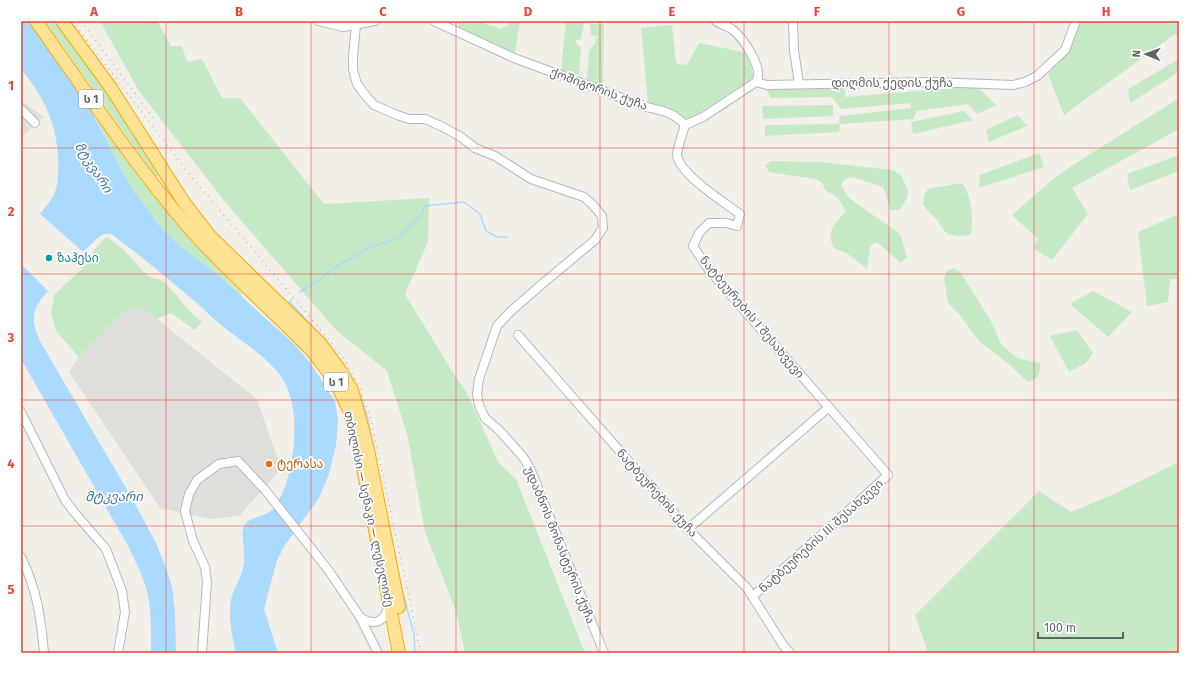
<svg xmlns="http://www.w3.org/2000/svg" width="1200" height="674" viewBox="0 0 1200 674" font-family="'Fira Sans','Noto Sans Georgian',sans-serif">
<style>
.industrial{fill:#e0deda}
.green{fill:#c5e8c5}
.water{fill:#aadaff}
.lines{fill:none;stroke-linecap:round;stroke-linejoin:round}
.stream{stroke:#aadaff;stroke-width:1.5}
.minor-casing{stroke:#b5b8bc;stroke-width:10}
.highway-casing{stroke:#f9ab00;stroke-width:14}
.minor{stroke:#fff;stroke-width:8}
.highway{stroke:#fde293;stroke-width:12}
.rail{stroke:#b6b7b8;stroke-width:1.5;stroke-dasharray:1 5;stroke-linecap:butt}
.grid{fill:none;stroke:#ea4335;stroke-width:1;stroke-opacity:0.55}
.culture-dot{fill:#0f9aa8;stroke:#fff;stroke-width:1.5}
.food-dot{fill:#e8710a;stroke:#fff;stroke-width:1.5}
.labels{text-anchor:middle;stroke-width:3.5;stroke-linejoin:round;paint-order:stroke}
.shield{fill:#fff;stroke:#8f9295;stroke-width:1}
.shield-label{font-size:11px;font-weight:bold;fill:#5f6368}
.street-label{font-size:12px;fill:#5f6368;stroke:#fff}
.culture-label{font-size:12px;fill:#0d838f;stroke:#fff;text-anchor:start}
.food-label{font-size:12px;fill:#c56008;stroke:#fff;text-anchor:start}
.water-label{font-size:13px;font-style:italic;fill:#4174aa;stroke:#fff}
.neatline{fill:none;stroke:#ea4335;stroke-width:1.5}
.grid-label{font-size:13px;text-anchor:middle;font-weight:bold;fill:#ea4335}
</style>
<rect width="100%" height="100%" fill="#f1efe8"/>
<g class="industrial">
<path d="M 21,100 L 43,117 L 21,138 Z"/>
<path d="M 143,309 L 157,319 L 257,399 L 281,469 L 239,516 L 210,519 L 160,508 L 69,372 L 79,357 L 127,310 Z"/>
</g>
<g class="green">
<path d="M 45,21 L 56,21 C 92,71 129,122 159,176 L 155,176 Z"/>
<path d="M 100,21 L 157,21 L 171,46 L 182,46 L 187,62 L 202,59 L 222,98 L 240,98 L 324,204 L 429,198 L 428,242 L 405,294 L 450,368 L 467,393 L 498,462 L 516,479 L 585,653 L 465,653 L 456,611 L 425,532 L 407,434 L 387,371 L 336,330 L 226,203 L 139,91 Z"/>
<path d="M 460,21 L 484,21 L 484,23 L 501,29 L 510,24 L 508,21 L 520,21 L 515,53 L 457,30 Z"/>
<path d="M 566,21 L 584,21 L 581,39 L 576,40 L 577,45 L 581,47 L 579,74 L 575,75 L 561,71 Z"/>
<path d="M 1087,21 L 1179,21 L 1179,42 L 1175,34 L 1064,115 L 1048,74 L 1060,60 L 1079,25 Z"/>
<path d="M 590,24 L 604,24 L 603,86 L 587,80 L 589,51 L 595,44 L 597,36 L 591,35 Z"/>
<path d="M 672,25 L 676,63 L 687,65 L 699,43 L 748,53 L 754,77 L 688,120 L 670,107 L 648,103 L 641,28 Z"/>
<path d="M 1179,59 L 1179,72 L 1130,103 L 1128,89 Z"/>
<path d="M 977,86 L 996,105 L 977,114 L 968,104 L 917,111 L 913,119 L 840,124 L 839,132 L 765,136 L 765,125 L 839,124 L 840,116 L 911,108 L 910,103 L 841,109 L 832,97 L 771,98 L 765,88 L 845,88 L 845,97 Z"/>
<path d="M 1179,98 L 1179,129 L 1072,188 L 1088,214 L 1052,260 L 1033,248 L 1038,239 L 1012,215 L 1053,179 L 1073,165 Z"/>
<path d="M 833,105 L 833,116 L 763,119 L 762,106 Z"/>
<path d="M 964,111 L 973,120 L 913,134 L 911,122 Z"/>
<path d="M 1018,115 L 1027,126 L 989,142 L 986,130 Z"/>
<path d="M 96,120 L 98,120 C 140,183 189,240 242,294 L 241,296 L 218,275 L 179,245 L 159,225 L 129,184 Z"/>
<path d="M 1039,153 L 1044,167 L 979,188 L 980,175 Z"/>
<path d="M 1179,155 L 1179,171 L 1130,190 L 1127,174 Z"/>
<path d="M 771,161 L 820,162 L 892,170 L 901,175 C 910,194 911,193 899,210 L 891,210 L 883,187 L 853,177 L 845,179 L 841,185 L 849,198 L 900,234 L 907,257 L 901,263 L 877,242 L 870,246 L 867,269 L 848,254 L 834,248 C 825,231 835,224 846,211 L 838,198 L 825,190 L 822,182 L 815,179 L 769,172 L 765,165 Z"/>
<path d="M 961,183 C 971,189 975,226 970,235 L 958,236 L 947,234 L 937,220 L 928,211 L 923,204 L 924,196 L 928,189 Z"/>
<path d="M 1179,214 L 1179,279 L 1170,279 L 1168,302 L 1147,306 L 1138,232 Z"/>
<path d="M 106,237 C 123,246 133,261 147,275 C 152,279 159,278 164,282 C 178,295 186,310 202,322 L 195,330 L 171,313 L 157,319 L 143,309 L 127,310 L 79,357 L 56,331 L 51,313 L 54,295 L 90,261 L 94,250 Z"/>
<path d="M 954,268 L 960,272 L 969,286 L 991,321 L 1001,344 L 1013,355 L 1020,359 L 1040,363 C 1040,375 1039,379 1028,382 L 1010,365 L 979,341 L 959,314 L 948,303 L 944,278 L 947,271 Z"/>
<path d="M 1093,291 L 1132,312 L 1108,337 L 1070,304 Z"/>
<path d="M 1077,330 L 1093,353 L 1086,363 L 1069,372 L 1050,336 Z"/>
<path d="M 1179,462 L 1179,653 L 928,653 L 915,615 L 1039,491 L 1071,512 L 1114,494 Z"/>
</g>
<g class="water">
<path d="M 21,21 L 29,21 L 87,103 L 129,184 L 159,225 L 179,245 L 218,275 L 295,345 L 311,364 L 335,401 L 338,420 L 336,445 L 329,474 L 319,498 L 285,545 L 277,560 L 264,609 L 278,653 L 236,653 C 232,638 227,611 232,596 C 236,585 243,574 244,562 C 245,553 241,532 244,526 C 248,517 265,517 272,510 C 275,508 277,503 279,500 C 295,471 301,413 285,383 C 273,360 242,342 222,326 C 210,316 199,304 186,294 C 163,274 138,254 113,235 C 101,229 92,245 83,252 L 40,214 C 45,207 51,201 54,194 C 58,186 58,176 58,167 C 59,128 46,99 21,69 Z"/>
<path d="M 21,264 L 48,291 C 31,310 30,319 41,343 L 129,493 L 155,541 L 165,565 L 172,587 L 175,611 L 176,653 L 151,653 C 151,631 152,608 146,587 C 141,572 134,558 127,544 L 21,359 Z"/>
</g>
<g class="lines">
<g class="stream">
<path d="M 300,292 L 324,277 L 334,268 L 368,248 L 397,239 L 423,213 L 424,206 L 464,202 L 480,214 L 486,231 L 497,237 L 507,237"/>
<path d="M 290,302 L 316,331"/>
<path d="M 288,303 L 292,299"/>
<path d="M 360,395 L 367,415 L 372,440"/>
<path d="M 380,481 L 402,590 L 414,634 L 415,653"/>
</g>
<g class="minor-casing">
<g id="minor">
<path d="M 319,21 L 343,27 L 375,21"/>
<path d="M 355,21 L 356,25 L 353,56 L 353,70 L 357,84 L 366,96 L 374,105 L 397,115 L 409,119 L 425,119 L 443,127 L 461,137 L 475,148 L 495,156 L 531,179 L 584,197 L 592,204 L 602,216 L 603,228 L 595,240 L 542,284 L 511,311 L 497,326 L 479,379 L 477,394 L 479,405 L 485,418 L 499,430 L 523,457 L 530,468 L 604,653"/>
<path d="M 434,21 L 514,58 L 646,107 C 663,111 673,112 685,125"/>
<path d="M 716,21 C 721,25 728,26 733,30 C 743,38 765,70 756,82"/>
<path d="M 793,21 L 794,50 L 799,84"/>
<path d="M 756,82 L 767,85 L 933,82 L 1013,85 L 1025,82 L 1037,76 L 1065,50 L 1076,21"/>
<path d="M 21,109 L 35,123"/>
<path d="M 685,125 C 683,133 677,148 677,155 C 679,174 725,203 740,214 L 737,226 L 726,223 L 709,223 L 699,233 L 693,246 L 709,270 L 888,475 L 753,596"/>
<path d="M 685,125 L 703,117 L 756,82"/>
<path d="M 518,335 L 688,529 L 747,588 L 783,645 L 790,653"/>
<path d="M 21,412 L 65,500 L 74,512 L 106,549 L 122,591 L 125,612 L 118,653"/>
<path d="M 688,529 L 829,407"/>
<path d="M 21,557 C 37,589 41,618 44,653"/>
<path d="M 360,617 C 373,626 386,623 388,605"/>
<path d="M 202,653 L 207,582 L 205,567 L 193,541 L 185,511 L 189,494 L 197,480 L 219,464 L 238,461 L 266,491 L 329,571 L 360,617 L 378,653"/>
</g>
</g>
<g class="highway-casing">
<g id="highway">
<path d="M 36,21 C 86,91 133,163 189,228 C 228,272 272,310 313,352 L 335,381 L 349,410 L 360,453 L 399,653"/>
<path d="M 62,21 L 111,88 L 183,201 L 210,236 L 320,343 L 340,370 L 352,390 L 367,445 L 399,607"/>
</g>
</g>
<use href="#minor" class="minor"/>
<use href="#highway" class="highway"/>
<g class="rail">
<path d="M 72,21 L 186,170 L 330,341 L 346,362 L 360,388 L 370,416 L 421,653"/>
<path d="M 81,21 L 154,119"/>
</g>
</g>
<path class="grid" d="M 166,21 L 166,653M 311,21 L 311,653M 456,21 L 456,653M 600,21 L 600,653M 744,21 L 744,653M 889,21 L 889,653M 1034,21 L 1034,653M 21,148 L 1179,148M 21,274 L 1179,274M 21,400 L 1179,400M 21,526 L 1179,526"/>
<circle class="culture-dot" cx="49" cy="258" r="4"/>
<circle class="food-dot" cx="269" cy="464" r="4"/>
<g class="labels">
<g class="shield">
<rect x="79" y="90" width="24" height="18" rx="3"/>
<rect x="324" y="373" width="24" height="18" rx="3"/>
</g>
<g class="shield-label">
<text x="91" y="103">ს 1</text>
<text x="336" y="386">ს 1</text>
</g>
<g class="street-label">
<text x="892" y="87">დიღმის ქედის ქუჩა</text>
<text transform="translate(599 89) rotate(20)" y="4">ქოშიგორის ქუჩა</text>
<text transform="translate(752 317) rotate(50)" y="4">ნატბეურების I შესახვევი</text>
<text transform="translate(657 493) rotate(48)" y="4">ნატბეურების ქუჩა</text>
<text transform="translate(369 509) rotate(78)" y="4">თბილისი — სენაკი — ლესელიძე</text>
<text transform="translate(821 536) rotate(-42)" y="4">ნატბეურების III შესახვევი</text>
<text transform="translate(560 545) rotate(68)" y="4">უდაბნოს მონასტერის ქუჩა</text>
</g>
<g class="culture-label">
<text x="57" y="262">ზაჰესი</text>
</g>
<g class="food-label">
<text x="277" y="468">ტერასა</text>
</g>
<g class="water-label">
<text transform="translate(94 167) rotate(57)" y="5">მტკვარი</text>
<text x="114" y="501">მტკვარი</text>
</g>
</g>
<rect width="1200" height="674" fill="none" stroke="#ffffff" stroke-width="44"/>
<g transform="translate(1146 54) rotate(272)" stroke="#ffffff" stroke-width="3" paint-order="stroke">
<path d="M0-3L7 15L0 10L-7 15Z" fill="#5f6368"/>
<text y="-6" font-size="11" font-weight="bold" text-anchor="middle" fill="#5f6368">N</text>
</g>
<path d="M1038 632v6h85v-6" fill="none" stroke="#5f6368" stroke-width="2"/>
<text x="1044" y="632" font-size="12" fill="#5f6368" stroke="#ffffff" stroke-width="3" paint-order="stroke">100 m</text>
<rect x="22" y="22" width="1156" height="630" class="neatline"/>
<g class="grid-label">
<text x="94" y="16">A</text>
<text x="239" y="16">B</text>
<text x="383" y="16">C</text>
<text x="528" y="16">D</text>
<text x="672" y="16">E</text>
<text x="817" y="16">F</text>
<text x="961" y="16">G</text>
<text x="1106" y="16">H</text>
<text x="11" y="90">1</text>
<text x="11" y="216">2</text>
<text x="11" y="342">3</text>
<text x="11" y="468">4</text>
<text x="11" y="594">5</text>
</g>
</svg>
